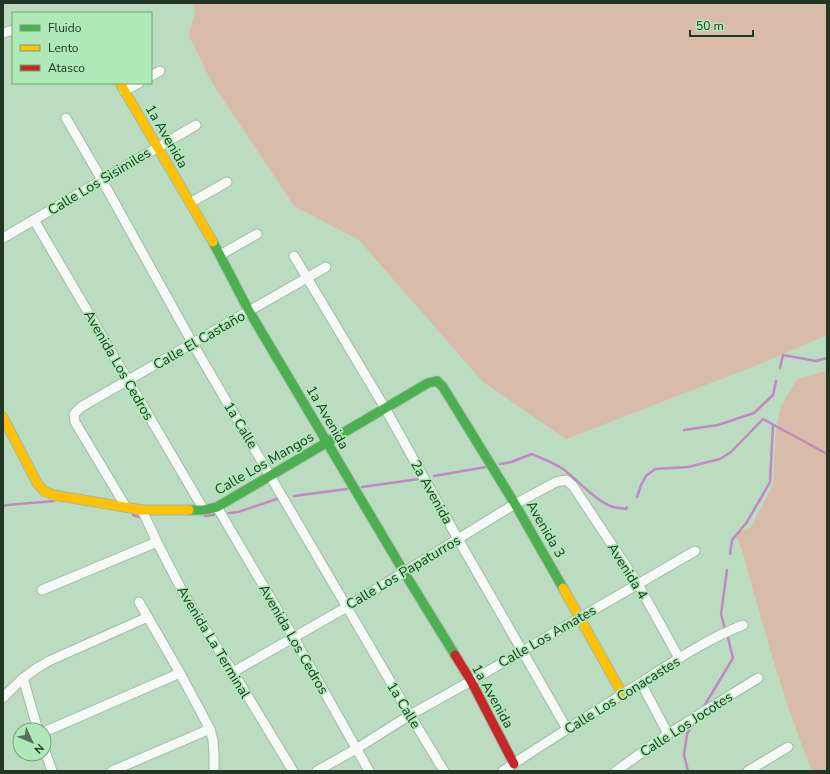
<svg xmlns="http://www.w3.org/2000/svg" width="830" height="774" viewBox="0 0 830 774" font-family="'Nunito Sans',sans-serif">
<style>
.green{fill:#d8bba8}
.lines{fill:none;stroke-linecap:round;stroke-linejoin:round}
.stream{stroke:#c289c1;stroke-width:2.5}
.street-casing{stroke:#a1baa4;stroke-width:11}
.fast-casing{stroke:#a1baa4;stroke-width:11}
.slow-casing{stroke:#a1baa4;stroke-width:11}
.jam-casing{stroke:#a1baa4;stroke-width:11}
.street{stroke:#f5faf6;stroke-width:9}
.fast{stroke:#4caf50;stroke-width:9}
.slow{stroke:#ffc107;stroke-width:9}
.jam{stroke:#c62828;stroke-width:9}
.labels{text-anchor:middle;stroke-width:3.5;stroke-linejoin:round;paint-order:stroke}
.street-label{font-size:14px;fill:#203724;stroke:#aee9b7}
</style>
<rect width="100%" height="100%" fill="#bbdcc0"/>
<g class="green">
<path d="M 192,3 L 827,3 L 827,335 L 760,364 L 566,439 L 483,382 L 359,240 L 294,206 L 212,83 L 189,36 L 195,11 Z"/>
<path d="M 827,371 L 827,771 L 812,771 C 783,700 763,626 743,553 L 735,533 L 751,527 L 773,485 L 776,431 L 781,406 L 797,379 Z"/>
</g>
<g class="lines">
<g class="stream">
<path d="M 780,368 L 783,355 L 816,361 L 827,358"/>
<path d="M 684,430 L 718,425 L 754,413 L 773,395 L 776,381"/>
<path d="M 500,464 L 511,462 L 532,454 C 542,459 553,462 563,469 C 578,480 595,501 613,507 C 617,508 622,508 626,509 L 627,507"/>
<path d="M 434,476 L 486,467"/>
<path d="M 362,487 L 419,479"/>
<path d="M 294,496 L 347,489"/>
<path d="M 637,497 L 641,485 L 646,476 L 655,469 L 688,467 L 720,459 L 731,452 L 763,419 L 827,454"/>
<path d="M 3,506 L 7,505 L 54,501"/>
<path d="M 229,513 L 238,512 L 280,498"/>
<path d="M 133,515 L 142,518"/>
<path d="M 205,516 L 214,515"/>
<path d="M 730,554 L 732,540 L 747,522 L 770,482 L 773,425"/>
<path d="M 725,629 L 721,614 L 727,570"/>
<path d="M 703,708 L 733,658 L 727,634"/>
<path d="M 688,771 L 684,755 L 687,734 L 695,721"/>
</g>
<g class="street-casing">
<g id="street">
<path d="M 3,33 L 13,30"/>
<path d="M 151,76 L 160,71"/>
<path d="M 124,91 L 139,83"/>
<path d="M 66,118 L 102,180 L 193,344 L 410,715 L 444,771"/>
<path d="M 190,203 L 227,182"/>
<path d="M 34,220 L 204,510"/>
<path d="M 3,238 L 196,125"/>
<path d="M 220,255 L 257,234"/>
<path d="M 294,256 L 385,408 L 458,539 L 567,729"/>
<path d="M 126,507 L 75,422 L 74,414 L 81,407 L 326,267"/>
<path d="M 217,507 L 294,638 L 369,771"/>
<path d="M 142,510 L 157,542 L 178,583 L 195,613 L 233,672 L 293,771"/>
<path d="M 42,590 L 157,542"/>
<path d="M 139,602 L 180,673 L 210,729 L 213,740 L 214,754 L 214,771"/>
<path d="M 233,672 L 347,607 L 515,504 L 556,482 L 566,480 L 573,486 L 638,584 L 679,658"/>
<path d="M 23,678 L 38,730"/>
<path d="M 641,683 L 668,734"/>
<path d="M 3,698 C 18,682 30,671 49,661 L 148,617"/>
<path d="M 44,732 L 180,673"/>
<path d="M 44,748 L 52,771"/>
<path d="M 112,771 L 210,729"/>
<path d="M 317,771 L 356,749 L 410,715 L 471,681 L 695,551"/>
<path d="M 503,771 C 544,743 587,717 629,690 C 666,667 702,641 743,625"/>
<path d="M 616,771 L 668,734 L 758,678"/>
<path d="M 748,771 L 788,747"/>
</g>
</g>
<g class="fast-casing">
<g id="fast">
<path d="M 213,242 L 249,311 L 404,572 L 455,655"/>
<path d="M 189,510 L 204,510 L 217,507 L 428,383 L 437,381 L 443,387 L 515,504 L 563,588"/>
</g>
</g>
<g class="slow-casing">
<g id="slow">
<path d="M 120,83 L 213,242"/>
<path d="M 3,417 L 37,483 L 44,491 L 54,495 L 142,510 L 189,510"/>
<path d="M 563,588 L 623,695"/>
</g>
</g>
<g class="jam-casing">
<path id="jam" d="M 455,655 L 471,681 L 514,764"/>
</g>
<use href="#street" class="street"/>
<use href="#fast" class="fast"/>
<use href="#slow" class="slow"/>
<use href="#jam" class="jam"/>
</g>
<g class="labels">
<g class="street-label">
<text transform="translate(167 136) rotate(60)" y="5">1a Avenida</text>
<text transform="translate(99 181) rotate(-31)" y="5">Calle Los Sisimiles</text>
<text transform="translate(199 340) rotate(-30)" y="5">Calle El Castaño</text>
<text transform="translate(119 365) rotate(60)" y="5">Avenida Los Cedros</text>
<text transform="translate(328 417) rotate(60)" y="5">1a Avenida</text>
<text transform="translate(241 425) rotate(59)" y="5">1a Calle</text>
<text transform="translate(264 463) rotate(-30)" y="5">Calle Los Mangos</text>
<text transform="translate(432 492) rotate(61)" y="5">2a Avenida</text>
<text transform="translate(546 529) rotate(60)" y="5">Avenida 3</text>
<text transform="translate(628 571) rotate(58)" y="5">Avenida 4</text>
<text transform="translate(403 572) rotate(-31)" y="5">Calle Los Papaturros</text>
<text transform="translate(547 636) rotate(-30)" y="5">Calle Los Amates</text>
<text transform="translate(294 639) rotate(60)" y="5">Avenida Los Cedros</text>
<text transform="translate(214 642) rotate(59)" y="5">Avenida La Terminal</text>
<text transform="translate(622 695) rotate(-32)" y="5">Calle Los Conacastes</text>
<text transform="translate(493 696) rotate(61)" y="5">1a Avenida</text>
<text transform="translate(404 705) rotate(59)" y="5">1a Calle</text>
<text transform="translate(686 724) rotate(-33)" y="5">Calle Los Jocotes</text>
</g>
</g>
<rect width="830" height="774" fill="none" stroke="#203724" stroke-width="8"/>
<rect x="12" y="12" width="140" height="72" fill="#aee9b7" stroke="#75a27c"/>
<rect x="20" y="25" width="20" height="6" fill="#4caf50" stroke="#75a27c"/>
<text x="48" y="32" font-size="12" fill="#203724">Fluido</text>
<rect x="20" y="45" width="20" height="6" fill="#ffc107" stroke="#75a27c"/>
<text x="48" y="52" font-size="12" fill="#203724">Lento</text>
<rect x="20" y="65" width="20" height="6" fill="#c62828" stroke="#75a27c"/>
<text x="48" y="72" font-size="12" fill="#203724">Atasco</text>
<g transform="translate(32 742) rotate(134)"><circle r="19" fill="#aee9b7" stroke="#75a27c"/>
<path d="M0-3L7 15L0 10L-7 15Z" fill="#56715b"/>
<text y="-6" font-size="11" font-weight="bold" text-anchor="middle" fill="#203724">N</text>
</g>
<path d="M690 30v6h63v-6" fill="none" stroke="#203724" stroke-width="2"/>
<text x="696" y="30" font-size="12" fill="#203724" stroke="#aee9b7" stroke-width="3" paint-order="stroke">50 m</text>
</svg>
